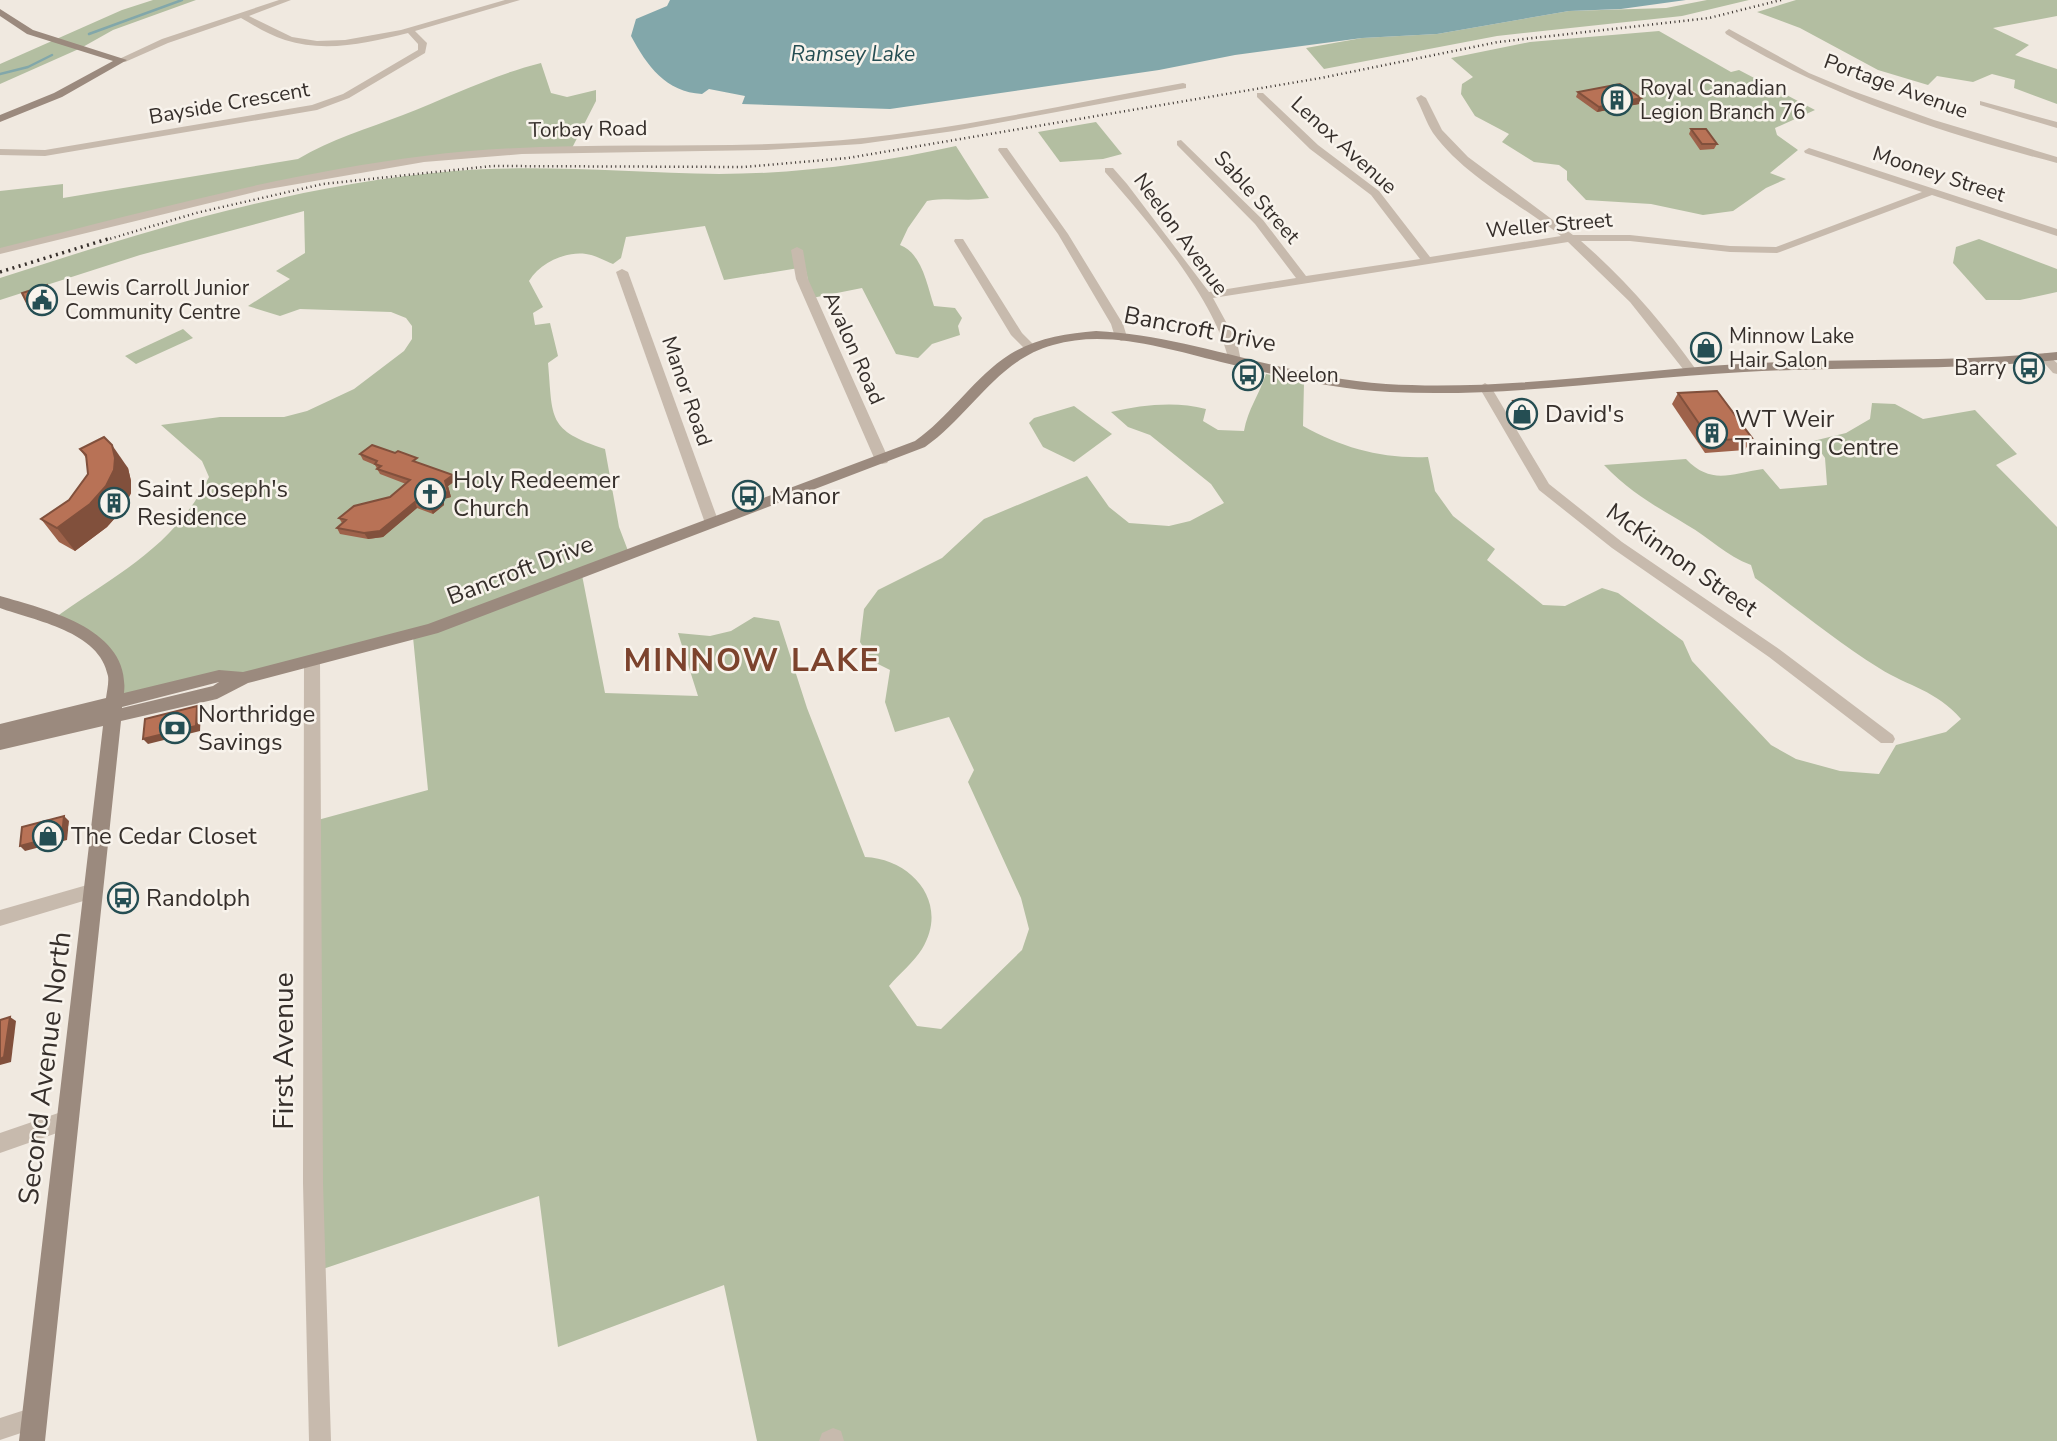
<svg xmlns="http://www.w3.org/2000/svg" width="2057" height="1441" viewBox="0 0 2057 1441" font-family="'Nunito Sans',sans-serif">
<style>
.green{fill:#b3bea1}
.water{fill:#82a7aa}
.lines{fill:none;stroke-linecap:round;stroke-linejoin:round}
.stream{stroke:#82a7aa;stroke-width:2.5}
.street{fill:#c7baad;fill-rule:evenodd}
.secondary{fill:#9b8a7e;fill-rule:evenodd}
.rail-far1{stroke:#362f2b;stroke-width:2.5;stroke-dasharray:1 3.5;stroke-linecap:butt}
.rail{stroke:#362f2b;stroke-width:3.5;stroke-dasharray:2 4.5;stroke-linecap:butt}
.wall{fill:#9e624a}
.shaded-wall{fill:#81503c}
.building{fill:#b87256;stroke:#81503c;stroke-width:2}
.labels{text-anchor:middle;stroke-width:5;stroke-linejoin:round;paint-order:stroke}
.far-water-label{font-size:21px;font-style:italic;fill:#254e53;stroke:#f8f3ec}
.far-street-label{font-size:21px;fill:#362f2b;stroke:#f8f3ec}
.far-poi-label{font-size:21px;fill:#362f2b;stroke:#f8f3ec;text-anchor:start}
.street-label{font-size:24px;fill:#362f2b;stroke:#f8f3ec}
.poi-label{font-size:24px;fill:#362f2b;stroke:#f8f3ec;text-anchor:start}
.near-street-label{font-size:28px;fill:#362f2b;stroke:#f8f3ec}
.district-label{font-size:32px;font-weight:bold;letter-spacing:2px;fill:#7c432d;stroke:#f8f3ec}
</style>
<rect width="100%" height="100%" fill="#f0e9e0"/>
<g class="green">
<path d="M 153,0 L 196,0 L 113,30 L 81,48 L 0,84 L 0,64 L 122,10 Z"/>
<path d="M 1707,0 L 1749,0 L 1682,16 L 1497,36 L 1324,69 L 1306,48 L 1362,38 L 1437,34 L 1569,11 L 1666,8 Z"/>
<path d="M 1796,0 L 2057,0 L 2057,16 L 1993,28 L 2029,45 L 2015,55 L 2057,69 L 2057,104 L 2014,88 L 2015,80 L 1992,74 L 1973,82 L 1937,76 L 1928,85 L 1878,70 L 1800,28 L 1757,12 Z"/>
<path d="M 1659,31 L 1731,72 L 1739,70 L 1815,110 L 1775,128 L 1777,135 L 1798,150 L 1770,173 L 1786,179 L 1766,188 L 1733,211 L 1703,215 L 1651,204 L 1586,200 L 1567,180 L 1567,171 L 1559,165 L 1534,162 L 1502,142 L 1509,134 L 1475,116 L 1461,94 L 1462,84 L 1473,77 L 1451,58 L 1530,42 Z"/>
<path d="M 541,63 L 551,93 L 567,97 L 596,90 L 596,101 L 572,148 L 469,154 L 311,177 L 0,252 L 0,191 L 63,184 L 63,198 L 298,159 C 331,139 367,129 403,115 C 449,97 493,75 541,63 Z"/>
<path d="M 1096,122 L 1122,154 L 1103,159 L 1060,162 L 1038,132 Z"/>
<path d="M 956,146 L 989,198 C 967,202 950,197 927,201 L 908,228 L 900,245 C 922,253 927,285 934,306 L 955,308 L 962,318 L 958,326 L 960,335 L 932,344 L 918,358 L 896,354 L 862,288 L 812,298 L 805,267 L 724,280 L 705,226 L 626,237 L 621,258 L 613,264 C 605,261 595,255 586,254 C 565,251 540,263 529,281 L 543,307 L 533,313 L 535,325 L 550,323 L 558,356 L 548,363 C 553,419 547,430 605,449 L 619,527 L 630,556 L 582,575 L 605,693 L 698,696 L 678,633 L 710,636 L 731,631 L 754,617 L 779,621 L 807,708 L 865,857 C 912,859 950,903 922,949 C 914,962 899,974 889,986 L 917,1026 L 941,1029 L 1022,950 L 1029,929 L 1021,898 L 968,782 L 974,770 L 949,717 L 895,732 L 885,702 L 890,670 L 872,661 L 860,642 L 864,609 L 878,590 L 942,558 L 984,519 L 1087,476 L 1109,507 L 1129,523 L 1169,526 L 1190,521 L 1224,503 L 1211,484 L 1150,435 L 1128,427 L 1111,412 C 1142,405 1175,401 1206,409 L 1203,421 L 1218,430 L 1244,431 C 1248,409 1259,395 1266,374 L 1304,382 L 1303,426 C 1343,448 1382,459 1428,457 L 1435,491 L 1453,516 L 1495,549 L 1487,560 L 1543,605 L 1565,606 L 1602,588 L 1618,593 L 1683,641 L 1692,661 L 1771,745 L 1796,759 L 1840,771 L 1879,774 L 1896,745 L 1946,732 L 1961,719 C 1936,690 1909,687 1879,668 C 1836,641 1796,608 1755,578 L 1751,565 C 1726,556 1710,538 1687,525 C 1653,504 1633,495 1604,465 L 1686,459 C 1711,485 1730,474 1763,469 L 1780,489 L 1827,485 L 1825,458 L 1813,441 L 1846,433 L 1870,419 L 1872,403 L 1895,404 L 1923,419 L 1975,410 L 2017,454 L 1996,465 L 2057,527 L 2057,1441 L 757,1441 L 724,1285 L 558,1347 L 539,1196 L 317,1271 L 314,821 L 428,790 L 413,637 L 243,679 L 219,675 L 115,700 L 111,654 L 52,620 C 114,575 173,549 209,477 L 202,461 L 161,425 L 220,417 L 284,417 L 307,411 L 354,389 L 404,351 L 412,339 L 412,326 L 406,318 L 391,312 L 300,309 L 280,316 L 248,306 L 290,279 L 276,271 L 305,253 L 304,211 L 140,255 L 0,300 L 0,278 C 148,230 298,184 454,171 C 542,164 631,173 719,174 C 797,174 879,163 956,146 Z"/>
<path d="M 1979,239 L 2057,269 L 2057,292 L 2020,300 L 1986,300 L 1953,263 L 1956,247 Z"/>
<path d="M 183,329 L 193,338 L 136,364 L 125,356 Z"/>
<path d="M 1074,406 L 1112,434 L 1074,462 L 1043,447 L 1029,423 L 1034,418 Z"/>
</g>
<path class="water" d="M 670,0 L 1686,0 L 1621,9 L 1569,11 L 1437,34 L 1362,38 L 1235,55 L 1159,70 L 890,109 L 742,104 L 745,96 L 709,89 L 702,94 C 666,92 647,66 631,36 L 636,19 L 667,6 Z"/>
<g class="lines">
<g class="stream">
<path d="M 89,34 L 182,0"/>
<path d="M 0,74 L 28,67 L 52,55"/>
</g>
<g class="street">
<path d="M 279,0 L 291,0 L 249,16 L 292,37 L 317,41 L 345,40 L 401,30 L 505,0 L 520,0 L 415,31 L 427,43 L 425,53 L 349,98 L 317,110 L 45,156 L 0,155 L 0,149 L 45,150 L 312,105 L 343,94 L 418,50 L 418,44 L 408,33 C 368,43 325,53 285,40 C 269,35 255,26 241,18 L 168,43 L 125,62 L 117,60 L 162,39 Z"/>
<path d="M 1729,29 L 1809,73 L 1850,90 L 1934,120 L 2057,157 L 2057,163 C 1942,133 1828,96 1726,34 L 1725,32 Z"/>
<path d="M 1183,83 L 1186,84 L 1186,88 L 954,131 L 861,144 L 766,150 L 522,154 L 424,162 L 263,190 L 0,254 L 0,248 C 140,213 280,174 424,156 C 553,139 684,150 815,142 C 939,134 1061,105 1183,83 Z"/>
<path d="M 1257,93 L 1263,93 L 1318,145 L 1379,191 L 1430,257 L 1561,236 C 1519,203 1465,177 1433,133 C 1426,122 1422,109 1416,98 L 1421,95 L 1426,98 L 1442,130 L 1468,157 L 1573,235 L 1630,235 L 1730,246 L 1776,247 L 1922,192 L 1805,153 L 1804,151 L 1809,148 L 2057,229 L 2057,236 L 1932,195 L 1777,253 L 1730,252 L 1630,241 L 1581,241 C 1625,279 1664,324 1697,371 L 1691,375 L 1687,374 L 1630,302 L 1568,242 L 1213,298 L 1237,342 L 1241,361 L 1235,365 L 1229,361 C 1214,297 1149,223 1105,172 L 1105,168 L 1113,168 L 1127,184 L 1209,292 L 1296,278 L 1255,224 L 1177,145 L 1177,141 L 1181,140 L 1263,220 L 1306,276 L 1420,259 L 1371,195 L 1310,149 L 1257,97 Z"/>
<path d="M 1980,101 L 2057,122 L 2057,128 L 1980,105 Z"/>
<path d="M 999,148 L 1007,148 L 1068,234 L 1123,324 L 1127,337 L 1125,340 L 1121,341 L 1115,337 L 1111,324 L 1058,234 L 998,150 Z"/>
<path d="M 955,239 L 963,239 L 1022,333 L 1037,348 L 1035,351 L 1027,351 L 1011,335 L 954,241 Z"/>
<path d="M 797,247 L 803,250 L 808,279 L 889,460 L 887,463 L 882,464 L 875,460 L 796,279 L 791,250 Z"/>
<path d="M 622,269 L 628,272 L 719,523 L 717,526 L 707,526 L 705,523 L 616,272 Z"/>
<path d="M 2045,353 L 2057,363 L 2057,374 L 2053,373 L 2039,357 Z"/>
<path d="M 1485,383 L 1491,387 L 1549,484 L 1622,542 L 1779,649 L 1893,735 L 1895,739 L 1893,743 L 1881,743 L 1769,657 L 1612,548 L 1539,490 L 1479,387 Z"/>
<path d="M 312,655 L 320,661 L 323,1183 L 331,1441 L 309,1441 L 303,1183 L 304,661 Z"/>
<path d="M 94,883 L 100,886 L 103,891 L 100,896 L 0,926 L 0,910 Z"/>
<path d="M 67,1110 L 74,1113 L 77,1120 L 74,1127 L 0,1153 L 0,1133 Z"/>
<path d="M 34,1407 L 42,1410 L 45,1418 L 42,1426 L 0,1440 L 0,1418 Z"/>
<path d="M 833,1428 L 841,1431 L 844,1441 L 819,1441 L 822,1433 Z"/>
</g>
<g class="secondary">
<path d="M 0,9 L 33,30 L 127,60 L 62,97 L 0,122 L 0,115 L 54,93 L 113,61 L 27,34 L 0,16 Z"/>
<path d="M 1096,331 C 1194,336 1287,378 1386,384 C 1505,391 1622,371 1740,364 C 1846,357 1951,363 2057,352 L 2057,360 C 1953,371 1848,366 1744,372 C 1626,378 1509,398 1390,392 C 1333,390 1276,375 1221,362 C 1167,349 1108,329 1053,345 C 997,360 970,416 925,447 L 438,633 L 248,683 L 217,699 L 121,721 L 45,1441 L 19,1441 L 103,726 L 0,750 L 0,724 L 106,698 C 107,691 109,682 108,676 C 100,631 35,621 0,608 L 0,596 C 48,610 131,629 124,693 L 219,670 L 243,672 L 428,624 L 915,441 C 948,418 970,383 1003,359 C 1030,339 1063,334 1096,331 ZM 219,682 L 213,686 L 122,708 L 122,707 Z"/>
</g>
<path class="rail-far1" d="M 106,240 L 196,213 L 323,184 L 492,166 L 744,167 L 848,158 L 1321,78 L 1498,42 L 1709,18 L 1781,0"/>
<path class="rail" d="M 0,272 L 111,238"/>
</g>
<g class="wall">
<path d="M 1578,92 L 1641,98 L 1639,104 L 1597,112 L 1576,97 Z"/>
<path d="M 1691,129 L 1717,144 L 1714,149 L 1700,150 L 1689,134 Z"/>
<path d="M 1678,393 L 1752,438 L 1745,450 L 1705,453 L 1672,404 Z"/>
<path d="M 1513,401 L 1536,415 L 1533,421 L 1519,422 L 1511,407 Z"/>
<path d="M 80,449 L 128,468 L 131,481 L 131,493 L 123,509 L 107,527 L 75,551 L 59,542 L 41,519 L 69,500 L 88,474 L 86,458 Z"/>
<path d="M 360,454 L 419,463 L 455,481 L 448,486 L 451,497 L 444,499 L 444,505 L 433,514 L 417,508 L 383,537 L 368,539 L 340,534 L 337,528 L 342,523 L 339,518 L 390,497 L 406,484 L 380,474 L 375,465 L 363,460 Z"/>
</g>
<g class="shaded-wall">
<path d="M 1641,98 L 1639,104 L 1597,112 L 1599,107 Z"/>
<path d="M 47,285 L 57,302 L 32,311 L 28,305 Z"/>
<path d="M 112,445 L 128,468 L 131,481 L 131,493 L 123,509 L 107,527 L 75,551 L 57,528 Z"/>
<path d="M 453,475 L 455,481 L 448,486 L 451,497 L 444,499 L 444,505 L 433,514 L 430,508 L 441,493 L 445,481 Z"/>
<path d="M 415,502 L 417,508 L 383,537 L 368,539 L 364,533 Z"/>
<path d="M 197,706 L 201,711 L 200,731 L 148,744 L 143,739 Z"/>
<path d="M 64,816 L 69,821 L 67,840 L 25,851 L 20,846 Z"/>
<path d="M 10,1017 L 16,1021 L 11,1062 L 0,1065 L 0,1059 Z"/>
</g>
<g class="building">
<path d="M 1620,84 L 1641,98 L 1599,107 L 1578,92 Z"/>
<path d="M 1691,129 L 1706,129 L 1717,144 L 1702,144 Z"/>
<path d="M 47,285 L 54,297 L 28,305 L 22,293 Z"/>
<path d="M 1717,391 L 1752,438 L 1711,441 L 1678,393 Z"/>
<path d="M 1527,400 L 1536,415 L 1521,416 L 1513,401 Z"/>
<path d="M 104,437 L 112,445 L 115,458 L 114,470 L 106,486 L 90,504 L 57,528 L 41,519 L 69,500 L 88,474 L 86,455 L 80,449 Z"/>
<path d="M 372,445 L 395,453 L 398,451 L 417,458 L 413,461 L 453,475 L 445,481 L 448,492 L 441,493 L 441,499 L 430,508 L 415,502 L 380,531 L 364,533 L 337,528 L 346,520 L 339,518 L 354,506 L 390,497 L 410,480 L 377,469 L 381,466 L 375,464 L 377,461 L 360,454 Z"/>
<path d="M 197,706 L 196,726 L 143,739 L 145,719 Z"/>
<path d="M 64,816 L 62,835 L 20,846 L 22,827 Z"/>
<path d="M 10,1017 L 4,1057 L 0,1059 L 0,1020 Z"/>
</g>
<defs>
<g id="building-ring" transform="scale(1.575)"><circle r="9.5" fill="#f8f3ec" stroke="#254e53" stroke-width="1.5"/><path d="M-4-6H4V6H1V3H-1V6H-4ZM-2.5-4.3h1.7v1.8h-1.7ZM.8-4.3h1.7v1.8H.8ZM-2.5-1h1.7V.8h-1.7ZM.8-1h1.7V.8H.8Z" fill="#254e53"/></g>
<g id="civic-ring" transform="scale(1.575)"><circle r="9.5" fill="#f8f3ec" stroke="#254e53" stroke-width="1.5"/><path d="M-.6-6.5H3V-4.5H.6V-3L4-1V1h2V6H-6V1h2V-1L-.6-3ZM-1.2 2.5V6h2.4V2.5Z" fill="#254e53"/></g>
<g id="shop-ring" transform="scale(1.575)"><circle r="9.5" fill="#f8f3ec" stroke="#254e53" stroke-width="1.5"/><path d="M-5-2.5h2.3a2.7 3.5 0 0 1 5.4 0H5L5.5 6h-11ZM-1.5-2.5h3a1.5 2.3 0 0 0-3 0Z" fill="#254e53"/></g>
<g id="bus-ring" transform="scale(1.575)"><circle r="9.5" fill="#f8f3ec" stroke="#254e53" stroke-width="1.5"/><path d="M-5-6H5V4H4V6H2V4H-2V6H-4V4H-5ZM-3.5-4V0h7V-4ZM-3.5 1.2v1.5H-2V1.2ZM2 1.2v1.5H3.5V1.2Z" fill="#254e53"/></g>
<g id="church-ring" transform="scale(1.575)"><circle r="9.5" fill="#f8f3ec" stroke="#254e53" stroke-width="1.5"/><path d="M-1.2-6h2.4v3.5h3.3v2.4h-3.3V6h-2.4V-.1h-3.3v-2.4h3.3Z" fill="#254e53"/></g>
<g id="bank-ring" transform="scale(1.575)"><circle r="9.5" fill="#f8f3ec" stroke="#254e53" stroke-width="1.5"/><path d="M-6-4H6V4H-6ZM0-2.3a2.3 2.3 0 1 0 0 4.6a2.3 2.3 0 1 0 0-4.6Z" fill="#254e53"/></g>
</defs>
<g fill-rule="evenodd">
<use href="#building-ring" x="1617" y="100"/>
<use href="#civic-ring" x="42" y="300"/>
<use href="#shop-ring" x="1706" y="348"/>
<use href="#bus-ring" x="2029" y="368"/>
<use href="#bus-ring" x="1248" y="375"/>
<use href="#shop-ring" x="1522" y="414"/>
<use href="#building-ring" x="1712" y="433"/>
<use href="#church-ring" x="430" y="494"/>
<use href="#bus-ring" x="748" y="496"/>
<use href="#building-ring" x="114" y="503"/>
<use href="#bank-ring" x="175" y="728"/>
<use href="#shop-ring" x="48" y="836"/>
<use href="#bus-ring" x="123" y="898"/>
</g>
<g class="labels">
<g class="far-water-label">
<text x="853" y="61">Ramsey Lake</text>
</g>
<g class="far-street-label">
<text transform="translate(1896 86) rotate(20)" y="7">Portage Avenue</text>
<text transform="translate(229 103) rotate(-10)" y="7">Bayside Crescent</text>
<text transform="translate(588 129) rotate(-1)" y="7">Torbay Road</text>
<text transform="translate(1344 145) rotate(42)" y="7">Lenox Avenue</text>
<text transform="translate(1939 174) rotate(18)" y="7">Mooney Street</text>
<text transform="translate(1257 197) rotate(48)" y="7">Sable Street</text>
<text transform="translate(1549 225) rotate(-5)" y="7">Weller Street</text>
<text transform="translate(1181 234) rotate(54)" y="7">Neelon Avenue</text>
<text transform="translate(854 348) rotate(66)" y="7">Avalon Road</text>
<text transform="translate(687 391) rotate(71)" y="7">Manor Road</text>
</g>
<g class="far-poi-label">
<text x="1640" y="95">Royal Canadian<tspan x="1640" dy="24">Legion Branch 76</tspan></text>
<text x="65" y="295">Lewis Carroll Junior<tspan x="65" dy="24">Community Centre</tspan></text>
<text x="1729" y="343">Minnow Lake<tspan x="1729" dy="24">Hair Salon</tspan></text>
<text x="2006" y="375" text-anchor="end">Barry</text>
<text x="1271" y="382">Neelon</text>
</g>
<g class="street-label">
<text transform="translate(1200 329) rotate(11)" y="8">Bancroft Drive</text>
<text transform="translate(1682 560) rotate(35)" y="8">McKinnon Street</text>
<text transform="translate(520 570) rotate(-21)" y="8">Bancroft Drive</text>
</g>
<g class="poi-label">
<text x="1545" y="422">David's</text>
<text x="1735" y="427">WT Weir<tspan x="1735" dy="28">Training Centre</tspan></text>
<text x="453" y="488">Holy Redeemer<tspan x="453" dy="28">Church</tspan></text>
<text x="137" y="497">Saint Joseph's<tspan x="137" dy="28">Residence</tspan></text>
<text x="771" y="504">Manor</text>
<text x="198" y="722">Northridge<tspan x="198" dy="28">Savings</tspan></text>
<text x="71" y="844">The Cedar Closet</text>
<text x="146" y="906">Randolph</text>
</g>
<g class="near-street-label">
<text transform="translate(283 1051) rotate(-90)" y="10">First Avenue</text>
<text transform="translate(44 1068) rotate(-83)" y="10">Second Avenue North</text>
</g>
<g class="district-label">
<text x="752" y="671">MINNOW LAKE</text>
</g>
</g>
</svg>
